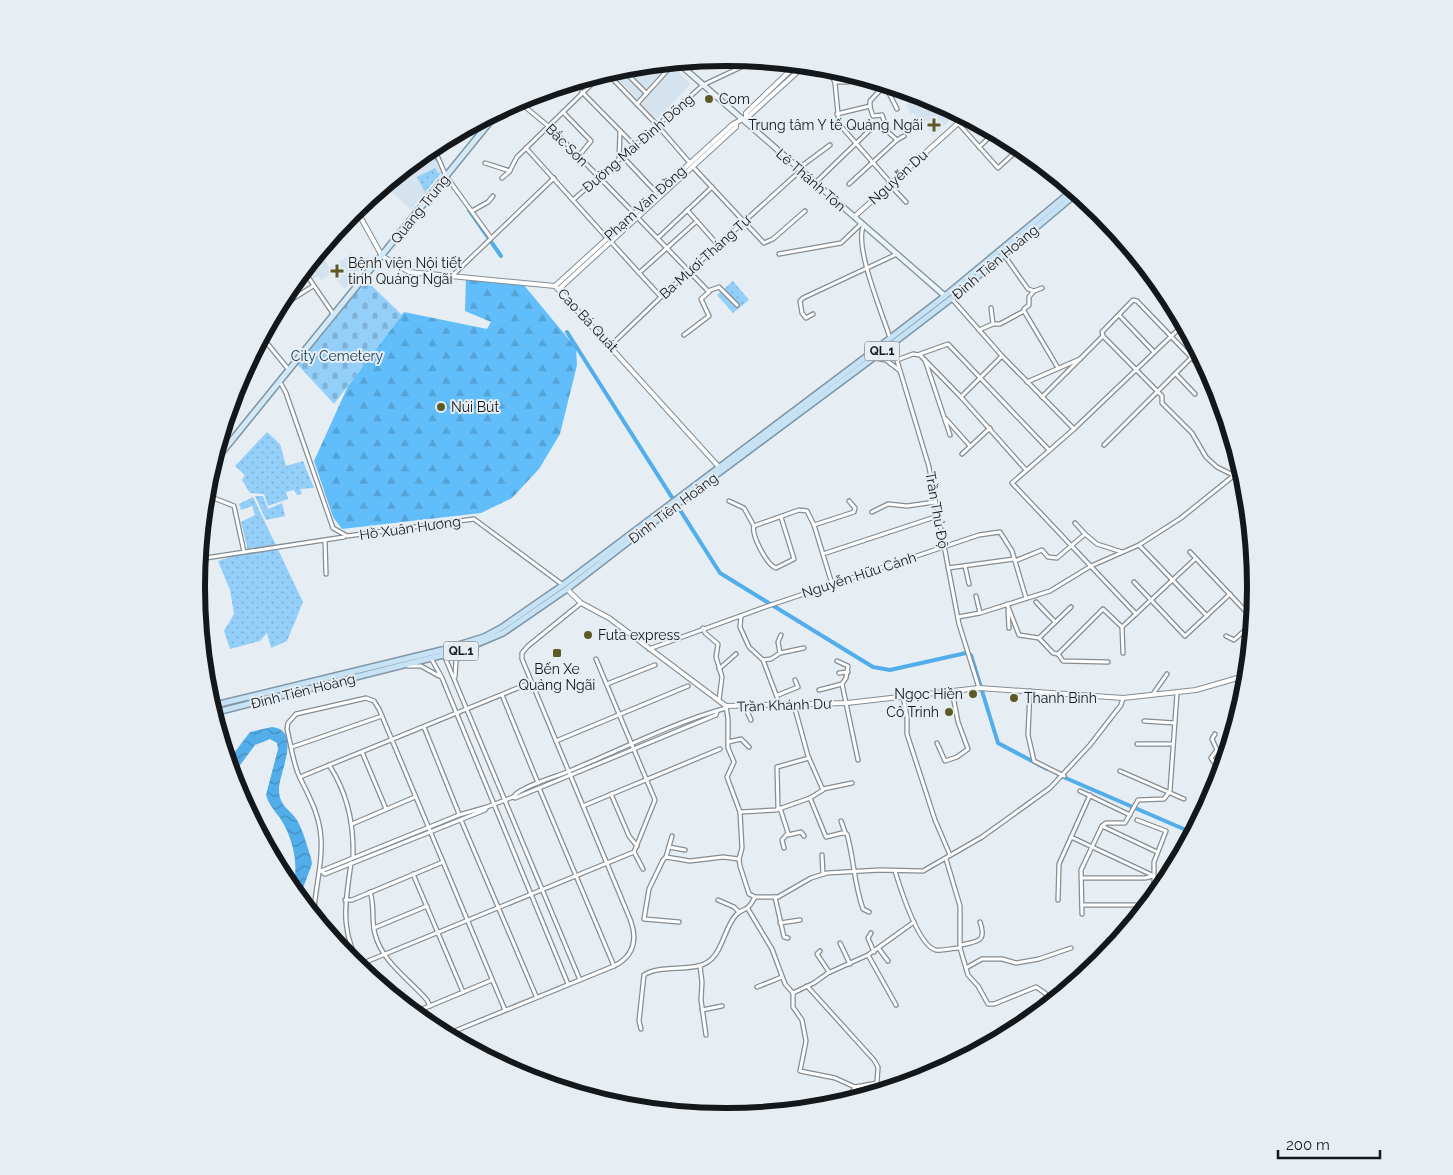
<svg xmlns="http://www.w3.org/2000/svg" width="1453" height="1175" viewBox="0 0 1453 1175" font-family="Raleway,sans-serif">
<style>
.built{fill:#d4e3ee}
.grass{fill:url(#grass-dots)}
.forest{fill:url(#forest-firs)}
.cemetery{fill:url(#cemetery-stones)}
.water{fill:url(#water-waves)}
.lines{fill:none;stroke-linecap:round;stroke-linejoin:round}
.canal{stroke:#52aeea;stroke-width:4}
.minor-casing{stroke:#858d92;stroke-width:5.5}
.tertiary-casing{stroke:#858d92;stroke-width:6}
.secondary-casing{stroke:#858d92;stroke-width:7}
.primary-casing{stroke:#7f96a6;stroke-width:8}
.trunk-casing{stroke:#7f96a6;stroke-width:8}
.minor{stroke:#fff;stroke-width:3}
.tertiary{stroke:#fff;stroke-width:4}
.secondary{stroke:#eaf4fb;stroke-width:4.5}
.primary{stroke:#d4e9f7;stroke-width:5}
.trunk{stroke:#c6e2f4;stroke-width:5}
.poi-dot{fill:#5d5a27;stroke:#e6eef4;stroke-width:2}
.labels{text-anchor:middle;stroke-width:4;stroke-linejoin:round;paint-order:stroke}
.shield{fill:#e6eef4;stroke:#54585b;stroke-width:1}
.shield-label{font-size:12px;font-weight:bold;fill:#15181a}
.poi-label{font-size:14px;fill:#15181a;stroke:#e6eef4;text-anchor:start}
.street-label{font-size:14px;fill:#15181a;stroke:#e6eef4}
.park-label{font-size:14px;fill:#133a53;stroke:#e6eef4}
.rim{fill:none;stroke:#15181a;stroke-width:6}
</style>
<defs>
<pattern id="grass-dots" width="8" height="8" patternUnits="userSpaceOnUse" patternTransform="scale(1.25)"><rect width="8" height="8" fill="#94cff9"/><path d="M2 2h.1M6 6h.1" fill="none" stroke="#7fb1d5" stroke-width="1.8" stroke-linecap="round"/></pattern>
<pattern id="forest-firs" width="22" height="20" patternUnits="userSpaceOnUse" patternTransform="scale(1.25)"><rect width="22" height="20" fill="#62befb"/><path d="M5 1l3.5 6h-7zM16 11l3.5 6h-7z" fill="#54a3d7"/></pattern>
<pattern id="cemetery-stones" width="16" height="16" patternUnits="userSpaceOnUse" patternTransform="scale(1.25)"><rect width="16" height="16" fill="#94cff9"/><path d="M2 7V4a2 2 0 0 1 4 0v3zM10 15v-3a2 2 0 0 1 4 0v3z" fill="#7fb1d5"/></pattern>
<pattern id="water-waves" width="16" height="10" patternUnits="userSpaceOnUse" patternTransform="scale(1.25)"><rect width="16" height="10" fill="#52aeea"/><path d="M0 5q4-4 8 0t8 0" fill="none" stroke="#438dbd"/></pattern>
</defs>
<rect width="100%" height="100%" fill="#e6eef4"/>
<g class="built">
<path d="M 669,63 L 691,84 L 656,120 L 611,71 L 623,68 Z"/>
<path d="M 917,94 L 930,98 L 957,113 L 933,136 L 913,113 L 911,114 L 906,105 Z"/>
<path d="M 429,149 L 442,172 L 411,210 L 385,185 Z"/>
<path d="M 352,253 L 362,267 L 344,290 L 332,273 L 321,281 L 318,276 L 311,280 L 308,276 L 317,270 L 315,268 L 307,273 L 305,270 L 322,257 L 330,268 Z"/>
</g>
<g class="grass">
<path d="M 435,168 L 438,173 L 442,172 L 425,192 L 417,177 Z"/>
<path d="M 733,281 L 749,300 L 733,313 L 717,295 Z"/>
<path d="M 267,432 L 280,444 L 286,466 L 303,461 L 314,488 L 300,489 L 302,494 L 297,495 L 294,490 L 286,492 L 288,499 L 268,506 L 264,494 L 250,493 L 242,480 L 245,475 L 235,466 Z"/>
<path d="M 255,496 L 263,496 L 268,509 L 282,503 L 285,516 L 266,520 Z"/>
<path d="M 253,497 L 303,602 L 287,641 L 271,648 L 267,633 L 260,641 L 230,649 L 224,631 L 234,614 L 230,590 L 218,561 L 248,551 L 241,522 L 255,515 L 252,506 L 241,510 L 239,504 Z"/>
</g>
<path class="forest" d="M 466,277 L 523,284 L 576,348 L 577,365 L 560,434 L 539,469 L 512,498 L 481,513 L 342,529 L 333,517 L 314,461 L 348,386 L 404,312 L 487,329 L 491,322 L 465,311 Z"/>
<path class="cemetery" d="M 366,280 L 402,315 L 334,404 L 296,363 Z"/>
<path class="water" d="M 272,727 C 303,730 278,775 279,790 C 279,807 292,810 298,822 C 304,833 307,846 311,858 L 312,864 L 299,899 L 292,889 C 300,866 293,838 280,818 C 274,810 269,805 266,795 L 278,749 L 277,743 L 270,739 L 255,745 L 232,776 L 228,761 L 250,732 Z"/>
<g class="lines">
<g class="canal">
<path d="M 431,148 L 437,159"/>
<path d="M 469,210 L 501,256"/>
<path d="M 567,332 L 720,573 L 873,667 L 890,670 L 966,653 L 971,655 L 998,743 L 1047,769"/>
<path d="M 1061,776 L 1193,833"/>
</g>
<g class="minor-casing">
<g id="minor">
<path d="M 621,68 L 646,93"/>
<path d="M 829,68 L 835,83 L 839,124 L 890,182"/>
<path d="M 607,73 L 658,126 L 690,163"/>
<path d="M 860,77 L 861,77"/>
<path d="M 834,79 L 855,75"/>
<path d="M 835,82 L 848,82"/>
<path d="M 885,85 L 870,101 L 870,107 L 873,116 L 882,115 L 888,132 L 897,140"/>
<path d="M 885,85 L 897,109"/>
<path d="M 582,92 L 635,146"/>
<path d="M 518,101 L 553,130 L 634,213"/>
<path d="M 637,104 L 674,63"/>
<path d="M 563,112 L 591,141 L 578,157"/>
<path d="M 837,114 L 870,106"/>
<path d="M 958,123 L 998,168 L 1021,147"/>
<path d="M 433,146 L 446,176 L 491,238"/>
<path d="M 979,147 L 994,133"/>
<path d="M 526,148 L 607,238"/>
<path d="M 623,157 L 657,193"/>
<path d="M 619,160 L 620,131"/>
<path d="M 485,163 L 510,171"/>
<path d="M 693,167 L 764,243 L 773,239 L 805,211"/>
<path d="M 799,168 L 830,145"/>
<path d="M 1046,168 L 1060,183 L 1067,185"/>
<path d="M 502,178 L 509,172 L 517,157 L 601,75"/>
<path d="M 815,183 L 874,126"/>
<path d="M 849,184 L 897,140 L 904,136"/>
<path d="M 889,184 L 906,202"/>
<path d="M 573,200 L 703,85 L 756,60"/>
<path d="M 360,206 L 370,203"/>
<path d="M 687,210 L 718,245"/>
<path d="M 472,211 L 488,202 L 493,196"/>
<path d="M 638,218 L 708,291 L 719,287 L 737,305"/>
<path d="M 864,225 C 853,245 883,315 890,338"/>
<path d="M 658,238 L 712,187"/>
<path d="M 611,242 L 661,297"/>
<path d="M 779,254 L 841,243 L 861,224"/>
<path d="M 1004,255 L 1028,289 L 1034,291 L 1029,297 L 1029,305 L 1024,309 L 1024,311"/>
<path d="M 304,271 L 334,315"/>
<path d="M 639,273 L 697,221"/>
<path d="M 452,276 L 554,178"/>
<path d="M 1159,283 L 1155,286 L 1155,291 L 1180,317"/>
<path d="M 1034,291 L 1042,288"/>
<path d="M 952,299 L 1002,356 L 1074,429"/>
<path d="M 991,308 L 993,324"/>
<path d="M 277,309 L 313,286"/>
<path d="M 813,314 L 806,318 L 802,313 L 800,301 L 803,298 L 897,254"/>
<path d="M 1119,315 L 1154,352"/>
<path d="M 979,330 L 993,324 L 1000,324 L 1024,311 L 1058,368"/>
<path d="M 684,335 L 709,316 L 701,299 L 709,292"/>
<path d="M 1103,336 L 1102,332 L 1133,300 L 1137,301 L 1214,381"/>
<path d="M 262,337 L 289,370"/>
<path d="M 892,344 L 929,467 L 959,624 L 979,688"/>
<path d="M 611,345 L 661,297 L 801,170"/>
<path d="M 920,354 L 948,344 L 1049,450"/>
<path d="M 874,358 L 886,360 L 899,370"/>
<path d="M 897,360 L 913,354 L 920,355 L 961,397 L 1026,470"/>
<path d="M 925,360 L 950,435"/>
<path d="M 1176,374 L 1195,394"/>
<path d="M 280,382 L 286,393 L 333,528 L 347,536 L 474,519 L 563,585"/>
<path d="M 1027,382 L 1080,359"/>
<path d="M 961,397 L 1002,356"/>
<path d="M 1042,397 L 1103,336 L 1162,396 L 1162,403 L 1192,433 L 1206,457 L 1217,467 L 1235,476"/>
<path d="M 946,419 L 970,446"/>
<path d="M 1104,445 L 1191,358"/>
<path d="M 962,454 L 990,428"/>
<path d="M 206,495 L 234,506 L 244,552"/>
<path d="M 729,501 L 744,508 L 754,526 C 751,535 767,565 776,568 L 794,559 L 781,517"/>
<path d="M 872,512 L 888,504 L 907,506 L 935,502"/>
<path d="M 1075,523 L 1085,534"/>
<path d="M 814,525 L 854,512 L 855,508 L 849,501"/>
<path d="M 754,526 L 799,510 L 807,511 L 814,525 L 832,584"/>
<path d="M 325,540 L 326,574"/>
<path d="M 1247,542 L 1250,539 L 1247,531 L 1251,528"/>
<path d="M 1139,545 L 1207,616"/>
<path d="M 1190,552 L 1253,619"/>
<path d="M 823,554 L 938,516"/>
<path d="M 199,559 L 344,537"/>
<path d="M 1015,561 L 1042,550 L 1048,557 L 1057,558 L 1085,534 L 1097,544 L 1122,552"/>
<path d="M 965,566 L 969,584"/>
<path d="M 948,568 L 1014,559"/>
<path d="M 1134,582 L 1185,636 L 1230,594"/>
<path d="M 976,596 L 980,613"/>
<path d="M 1036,602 L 1055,622"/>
<path d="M 1007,604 L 1019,635 L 1039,638"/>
<path d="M 1071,607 L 1039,638 L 1053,653 L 1058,654 L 1103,609 L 1122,627 L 1195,559"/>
<path d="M 1008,610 L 1009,628"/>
<path d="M 1136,614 L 1012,483 L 1074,429 L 1184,324"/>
<path d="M 741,616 L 740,627 L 749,647 L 763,660 L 780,705"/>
<path d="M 958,617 L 980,613 L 1050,591 L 1091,566 L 1139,545 L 1181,518 L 1242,469"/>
<path d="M 1122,627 L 1123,653"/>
<path d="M 703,628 L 705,633 L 718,644 L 716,657 L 722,677 L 719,700"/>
<path d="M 1226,636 L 1234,640 L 1253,623"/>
<path d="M 649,649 L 765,607 L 979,535 L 1000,532 L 1012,551 L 1026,598"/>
<path d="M 780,653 L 778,642 L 781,635"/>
<path d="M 1058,654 L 1063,661 L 1108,662"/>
<path d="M 444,655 L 580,980"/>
<path d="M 431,658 L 442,678 L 568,984"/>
<path d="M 763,660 L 771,659 L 780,653 L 804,648"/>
<path d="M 837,661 L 848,666 L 846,678 L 842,684 L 858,760"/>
<path d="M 408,666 L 421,666 L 439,676"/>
<path d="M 719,669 L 736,654"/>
<path d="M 839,673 L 848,672"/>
<path d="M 455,677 L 456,661 L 464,651"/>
<path d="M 607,684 L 655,665"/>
<path d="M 819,690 L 842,684"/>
<path d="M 1030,691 L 1028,735 L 1034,761 L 1064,776"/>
<path d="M 1153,694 L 1167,674"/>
<path d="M 502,695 L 538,783"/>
<path d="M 778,695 L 798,687 L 795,680"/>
<path d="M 903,697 L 907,717 L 907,734 L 935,820 L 950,855"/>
<path d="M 726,706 L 728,719 L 728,748 L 734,762 L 727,777 L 740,812 L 742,848 L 739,859 L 740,866 L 749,894 L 755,897 L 778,897 L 811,878 L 827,873 L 880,870 L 923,871 L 982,837 L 1050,788 L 1090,745 L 1121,705 L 1123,698"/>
<path d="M 745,707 L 751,720"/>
<path d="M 1144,721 L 1175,723"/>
<path d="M 424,727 L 459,814"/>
<path d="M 1215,734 L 1212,739 L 1217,750 L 1211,758 L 1221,773"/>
<path d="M 556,741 L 688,686"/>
<path d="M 728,742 L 741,739 L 749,747"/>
<path d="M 937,743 L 945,761 L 957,757 L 968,749 L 958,722 L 952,691"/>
<path d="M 1137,744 L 1173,744"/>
<path d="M 292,747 L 382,716"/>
<path d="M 362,752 L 386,809"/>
<path d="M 329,765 C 347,792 354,825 353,857"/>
<path d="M 1120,771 L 1184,799"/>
<path d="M 300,777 L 530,683"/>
<path d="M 539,788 L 614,966"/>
<path d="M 823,789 L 852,783"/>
<path d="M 1080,791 L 1130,815"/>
<path d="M 611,794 L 629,836 L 637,846"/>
<path d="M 513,797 C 520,787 555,777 567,772 C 620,750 672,723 726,708"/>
<path d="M 810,798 L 826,837 L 842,833 L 847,834 C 854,859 854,884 863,909 L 869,912"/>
<path d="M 583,806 L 720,749"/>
<path d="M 487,807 L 459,815 L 321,871 L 325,874 L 485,810 L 487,807 L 513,797 L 515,798 L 716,715 L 717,712"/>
<path d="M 780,808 L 788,833 L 782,840 L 784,848"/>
<path d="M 778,809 L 777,767 L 809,758"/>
<path d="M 740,812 L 776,810 L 810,798 L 823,790 L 808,756 L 794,705"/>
<path d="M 461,820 L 536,996"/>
<path d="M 1137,820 L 1166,831 L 1154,862 L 1154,898"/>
<path d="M 841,821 L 845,832"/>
<path d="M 352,824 L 415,797"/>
<path d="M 1102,826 L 1157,852"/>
<path d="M 788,835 L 801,832 L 804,836"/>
<path d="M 672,836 L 666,857 L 663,860 L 649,889 L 644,919 L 679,922"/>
<path d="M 1071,837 L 1154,876"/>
<path d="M 669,847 L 685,850"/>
<path d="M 634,852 L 643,869"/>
<path d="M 822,855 L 823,874"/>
<path d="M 666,857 L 690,861 L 723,857 L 739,859"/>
<path d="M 946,859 L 960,906 L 960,948 L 968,975 L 978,986 L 988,1004 L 994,1004 L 1036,987 L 1045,993 L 1050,1004"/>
<path d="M 351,863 C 345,907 339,933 364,972"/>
<path d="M 895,871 C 900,887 918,946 936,950 C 944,951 952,948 960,948"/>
<path d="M 413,874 L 463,992"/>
<path d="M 1082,878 L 1145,878 L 1153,876"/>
<path d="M 370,892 C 375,905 371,920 375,934 C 382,962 409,979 427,1000 L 430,1006"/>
<path d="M 775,897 L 784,937 L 788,938"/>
<path d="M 345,900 L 352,900 L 443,862"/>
<path d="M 718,900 L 734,907 L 739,912"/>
<path d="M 1058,900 L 1059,864 L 1090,795"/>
<path d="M 1082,905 L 1148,905"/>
<path d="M 748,909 L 772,949 L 785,984 L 793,993 L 814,983 L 828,973 L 868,955 L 914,922"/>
<path d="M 1082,914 L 1081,870 L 1102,826 L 1106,823 L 1125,823 L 1138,800 L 1164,799 L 1170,791 L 1177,693"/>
<path d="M 314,916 C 314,890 323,866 321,839 C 320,816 310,798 300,778 C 293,764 291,745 287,729 L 288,723 L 296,714 L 366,698 L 374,701 L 379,709 L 505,1010"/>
<path d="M 780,923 L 800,920"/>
<path d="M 374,928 L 427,906"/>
<path d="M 871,933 L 868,938 L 874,952"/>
<path d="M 840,943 L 850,964"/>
<path d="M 961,945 C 978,941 987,942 980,922"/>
<path d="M 879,949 L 888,961"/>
<path d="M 820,951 L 817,954 L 829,972"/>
<path d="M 868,955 L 896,1005"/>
<path d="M 356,966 L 634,852 L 655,800 L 596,659"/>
<path d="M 700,966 L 702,982 L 701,1000 L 706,1035"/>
<path d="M 966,968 L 982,959 L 1002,959 L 1016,963 L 1039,959 L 1071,948"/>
<path d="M 757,987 L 782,977"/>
<path d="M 793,993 L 793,1007 L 802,1020 L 806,1041 L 800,1071 L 835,1078 L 855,1087 L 877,1083 L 878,1067 L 874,1060 L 807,986"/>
<path d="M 702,1010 L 722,1006"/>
<path d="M 413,1013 L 492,980"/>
<path d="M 641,1029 L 639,1021 L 644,975 C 657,966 682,970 698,966 C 723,961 722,930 736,915 C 745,906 746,914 755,897"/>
<path d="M 445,1035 L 614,966 C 634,956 638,940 630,919 L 522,659 L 522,653 L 528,646 L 581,603"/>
<path d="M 849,1097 L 855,1087"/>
</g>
</g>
<g class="tertiary-casing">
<g id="tertiary">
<path d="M 746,116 L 746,113 L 797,64"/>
<path d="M 356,209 L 382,256 L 409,272 L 555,286 L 718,466"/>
<path d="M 854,217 L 965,117"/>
<path d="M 555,286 L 733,124 L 749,116 L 805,65"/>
<path d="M 559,289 L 736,127 L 736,124"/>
<path d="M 567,589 L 581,603 L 609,618 L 726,706 L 847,703 L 979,688 L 1123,698 L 1196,690 L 1248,675"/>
</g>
</g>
<g class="secondary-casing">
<path id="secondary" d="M 677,62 L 945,296"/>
</g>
<g class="primary-casing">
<path id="primary" d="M 211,470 L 219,456 L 498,112"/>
</g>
<g class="trunk-casing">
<g id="trunk">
<path d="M 211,706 L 442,650 L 484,637 L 501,628 L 563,585 L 875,350 L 945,296 L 1073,190"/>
<path d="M 213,713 L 463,650 L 503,633 L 567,589 L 681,501 L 892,344 L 952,298 L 1077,193"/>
</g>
</g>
<use href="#minor" class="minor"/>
<use href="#tertiary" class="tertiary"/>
<use href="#secondary" class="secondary"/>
<use href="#primary" class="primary"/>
<use href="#trunk" class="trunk"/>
</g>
<g class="poi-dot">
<circle cx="709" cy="99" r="5"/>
<path d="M931.5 117.5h5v5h5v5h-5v5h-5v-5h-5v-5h5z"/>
<path d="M334.5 263.5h5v5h5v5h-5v5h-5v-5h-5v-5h5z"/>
<circle cx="441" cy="407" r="5"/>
<circle cx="588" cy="635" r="5"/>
<rect x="552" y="648" width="10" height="10" rx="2.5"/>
<circle cx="973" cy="694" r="5"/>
<circle cx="1014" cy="698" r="5"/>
<circle cx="949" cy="712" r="5"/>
</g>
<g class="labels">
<g class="shield">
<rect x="864.5" y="341.5" width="35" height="19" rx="4"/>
<rect x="443.5" y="641.5" width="35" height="19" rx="4"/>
</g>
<g class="shield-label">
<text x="882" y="355">QL.1</text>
<text x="461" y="655">QL.1</text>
</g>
<g class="poi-label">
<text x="719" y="104">Com</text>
<text x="923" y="130" text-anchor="end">Trung tâm Y tế Quảng Ngãi</text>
<text x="348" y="268">Bệnh viện Nội tiết<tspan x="348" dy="16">tỉnh Quảng Ngãi</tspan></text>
<text x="451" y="412">Núi Bút</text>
<text x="598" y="640">Futa express</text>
<text x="557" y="674" text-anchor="middle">Bến Xe<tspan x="557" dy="16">Quảng Ngãi</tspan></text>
<text x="963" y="699" text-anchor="end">Ngọc Hiền</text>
<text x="1024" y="703">Thanh Bình</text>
<text x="939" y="717" text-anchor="end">Cô Trinh</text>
</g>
<g class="street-label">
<text transform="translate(638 143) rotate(-41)" y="5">Đường Mai Đình Dõng</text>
<text transform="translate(567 145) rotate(45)" y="5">Bắc Sơn</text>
<text transform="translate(898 177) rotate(-42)" y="5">Nguyễn Du</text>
<text transform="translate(811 180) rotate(41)" y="5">Lê Thánh Tôn</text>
<text transform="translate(645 203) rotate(-42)" y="5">Phạm Văn Đồng</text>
<text transform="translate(420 209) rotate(-51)" y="5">Quang Trung</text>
<text transform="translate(705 257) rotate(-42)" y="5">Ba Mươi Tháng Tư</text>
<text transform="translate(995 262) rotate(-40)" y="5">Đinh Tiên Hoàng</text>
<text transform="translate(588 320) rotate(47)" y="5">Cao Bá Quát</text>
<text transform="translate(673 508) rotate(-37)" y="5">Đinh Tiên Hoàng</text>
<text transform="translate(937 510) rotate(80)" y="5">Trần Thủ Độ</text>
<text transform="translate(410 528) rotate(-8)" y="5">Hồ Xuân Hương</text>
<text transform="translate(859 575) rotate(-18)" y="5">Nguyễn Hữu Cảnh</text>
<text transform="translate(303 691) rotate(-14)" y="5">Đinh Tiên Hoàng</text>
<text transform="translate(784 705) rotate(-2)" y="5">Trần Khánh Dư</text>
</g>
<g class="park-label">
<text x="337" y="361">City Cemetery</text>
</g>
</g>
<path d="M0 0H1453V1175H0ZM205 587a521 521 0 1 1 1042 0a521 521 0 1 1-1042 0Z" fill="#e6eef4" fill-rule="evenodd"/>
<path class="rim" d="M205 587a521 521 0 1 1 1042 0a521 521 0 1 1-1042 0Z"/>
<path d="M1278 1150v8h102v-8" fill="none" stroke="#15181a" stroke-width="2.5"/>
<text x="1286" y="1150" font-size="15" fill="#15181a" stroke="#e6eef4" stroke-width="4" paint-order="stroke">200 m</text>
</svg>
